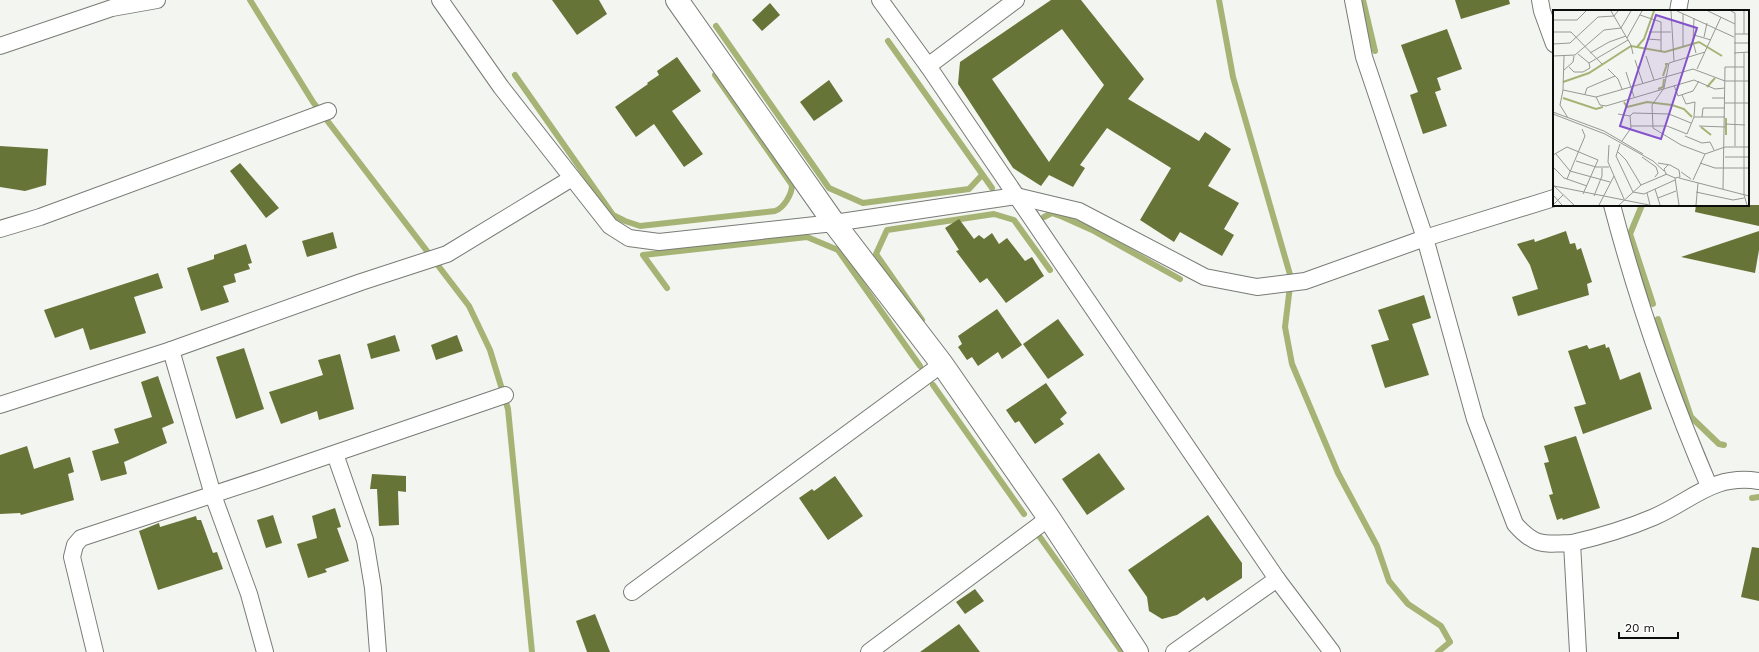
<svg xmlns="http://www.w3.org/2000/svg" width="1759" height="652" viewBox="0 0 1759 652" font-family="'Work Sans',sans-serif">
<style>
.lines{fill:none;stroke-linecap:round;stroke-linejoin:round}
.stream{stroke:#a5b475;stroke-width:6}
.building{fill:#677438;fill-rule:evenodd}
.minor-casing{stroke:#797b76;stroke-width:18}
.secondary-casing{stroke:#797b76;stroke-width:24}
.minor{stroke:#fff;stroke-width:16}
.secondary{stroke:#fff;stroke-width:22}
.inset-river{fill:none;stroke:#a5b475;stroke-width:2}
.inset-road{fill:none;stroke:#979894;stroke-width:1}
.view{fill:#8453cc;fill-opacity:0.15;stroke:#8453cc;stroke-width:2}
.inset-edge{fill:none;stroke:#0c0d0b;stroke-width:2}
</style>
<rect width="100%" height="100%" fill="#f3f5f0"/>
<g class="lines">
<g class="stream">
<path d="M 250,0 L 313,102 L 469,306 L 490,350 L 508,409 L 532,652"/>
<path d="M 1219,0 L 1233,77 L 1291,278 L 1285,327 L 1292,364 L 1338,473 L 1377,546 L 1389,581 L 1408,604 L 1441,626 L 1450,642 L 1438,652"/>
<path d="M 1363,0 L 1375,51"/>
<path d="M 716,26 L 829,188 L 863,203 L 969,189 L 982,175"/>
<path d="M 888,41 L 992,188"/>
<path d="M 515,75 L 613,215 L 625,221 L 640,226 L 775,211 C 784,208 792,194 792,185 L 715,75"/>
<path d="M 1642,205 L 1630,234 L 1653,304"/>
<path d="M 1044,217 L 1052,213 L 1063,217 L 1092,230 L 1180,279"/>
<path d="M 667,288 L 643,255 L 807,237 L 838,250 L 920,366"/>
<path d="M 1658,319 L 1691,417 L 1719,444 L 1724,445"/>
<path d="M 922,320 L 876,254 L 887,230 L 994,214 L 1014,220 L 1050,270"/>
<path d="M 933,385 L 1024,514"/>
<path d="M 1752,498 L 1759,497"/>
<path d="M 1037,533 L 1122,652"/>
</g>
</g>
<g class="building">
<path d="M 552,0 L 599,0 L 607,14 L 577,35 Z"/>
<path d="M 1051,0 L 1081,0 L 1144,79 L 1128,99 L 1199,141 L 1205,132 L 1231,149 L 1208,186 L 1239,203 L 1224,229 L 1234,235 L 1222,256 L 1180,232 L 1174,242 L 1140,220 L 1171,168 L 1107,128 L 1080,165 L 1085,168 L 1073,187 L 1049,175 L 1041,186 L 1013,168 L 958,84 L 960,62 ZM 1062,29 L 1104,85 L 1049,162 L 992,79 Z"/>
<path d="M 1455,0 L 1509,0 L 1510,4 L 1461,19 Z"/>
<path d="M 770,3 L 780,15 L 762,31 L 752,20 Z"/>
<path d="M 1447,29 L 1462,69 L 1437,78 L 1441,90 L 1435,92 L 1447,126 L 1423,134 L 1410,95 L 1418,92 L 1401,45 Z"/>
<path d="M 677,57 L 701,91 L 672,111 L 703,154 L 684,167 L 654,124 L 636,137 L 615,107 L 648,84 L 647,83 L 659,75 L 657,71 Z"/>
<path d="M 829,80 L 843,101 L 814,121 L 800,102 Z"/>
<path d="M 0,146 L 48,149 L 46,185 L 25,191 L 0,187 Z"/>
<path d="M 240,163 L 279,208 L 266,218 L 230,171 Z"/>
<path d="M 1696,205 L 1759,205 L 1759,226 L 1695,212 Z"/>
<path d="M 959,219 L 974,239 L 979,235 L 984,239 L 992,233 L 999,244 L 1007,238 L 1025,261 L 1032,257 L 1044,276 L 1006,303 L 987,278 L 980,283 L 956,251 L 959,250 L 945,228 Z"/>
<path d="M 1566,231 L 1570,244 L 1575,243 L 1577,250 L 1581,248 L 1592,282 L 1587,284 L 1589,295 L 1518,316 L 1512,297 L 1538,289 L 1530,265 L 1517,244 L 1534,239 L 1535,242 Z"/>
<path d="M 1759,231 L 1759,250 L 1755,273 L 1681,257 Z"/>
<path d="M 333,232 L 337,248 L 307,257 L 302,241 Z"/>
<path d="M 246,244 L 252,263 L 248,264 L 250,269 L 234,274 L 236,282 L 223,286 L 229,302 L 201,311 L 187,268 L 214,259 L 214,255 Z"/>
<path d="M 158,273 L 163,288 L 134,297 L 146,333 L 90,350 L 83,328 L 55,338 L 44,310 Z"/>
<path d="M 1424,295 L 1431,318 L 1412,324 L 1429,375 L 1385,388 L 1371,345 L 1389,340 L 1378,310 Z"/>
<path d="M 997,309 L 1022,345 L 1002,359 L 998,352 L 978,366 L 972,357 L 967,360 L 958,347 L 962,344 L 958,336 Z"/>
<path d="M 1058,319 L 1084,355 L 1048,379 L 1023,344 Z"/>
<path d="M 395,335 L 400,351 L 371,359 L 367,344 Z"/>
<path d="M 457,335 L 463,351 L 436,360 L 431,345 Z"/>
<path d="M 1605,344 L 1606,348 L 1609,347 L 1620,380 L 1640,372 L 1652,409 L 1583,434 L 1574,407 L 1586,404 L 1568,351 L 1587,345 L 1589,349 Z"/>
<path d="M 244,348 L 264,409 L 236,419 L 216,357 Z"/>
<path d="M 340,354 L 354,409 L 319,420 L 317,411 L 281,424 L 269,392 L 323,375 L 318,360 Z"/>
<path d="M 158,376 L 174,423 L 162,428 L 167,443 L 124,462 L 127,474 L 101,481 L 92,451 L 119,443 L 114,429 L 152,417 L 141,382 Z"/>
<path d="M 1046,383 L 1067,413 L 1060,419 L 1064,424 L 1035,444 L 1019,421 L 1015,423 L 1006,410 Z"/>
<path d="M 1576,436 L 1600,508 L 1563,520 L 1562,518 L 1557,520 L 1549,495 L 1553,494 L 1544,463 L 1549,462 L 1544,446 Z"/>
<path d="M 27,446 L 34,469 L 70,457 L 74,472 L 68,474 L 74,500 L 21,515 L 20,513 L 0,514 L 0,455 Z"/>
<path d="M 1099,453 L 1125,489 L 1087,515 L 1062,479 Z"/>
<path d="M 372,474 L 406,476 L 406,492 L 398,491 L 399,525 L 379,526 L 377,489 L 370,489 Z"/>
<path d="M 835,476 L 863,516 L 828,540 L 799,498 L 812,489 L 814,491 Z"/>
<path d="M 335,508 L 341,527 L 337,528 L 349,561 L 325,569 L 327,572 L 308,578 L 297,544 L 317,538 L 312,516 Z"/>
<path d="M 273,515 L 282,543 L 266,548 L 257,520 Z"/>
<path d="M 1208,515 L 1242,563 L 1242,578 L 1207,601 L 1204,597 L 1177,615 L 1162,619 L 1149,611 L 1147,597 L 1128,570 Z"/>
<path d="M 196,516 L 197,520 L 201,520 L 213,553 L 217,552 L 223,569 L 158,590 L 139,531 L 159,523 L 160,527 Z"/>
<path d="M 1752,547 L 1759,548 L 1759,601 L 1741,597 Z"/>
<path d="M 975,589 L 984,601 L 965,614 L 956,602 Z"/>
<path d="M 595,614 L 610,652 L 587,652 L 576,621 Z"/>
<path d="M 959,624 L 980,652 L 920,652 Z"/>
</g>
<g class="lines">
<g class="minor-casing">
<g id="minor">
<path d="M 440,0 L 501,87 L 610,226 L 629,238 L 659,242 L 834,223 L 1016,196 L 1079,211 L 1205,277 L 1257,287 L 1305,281 L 1425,238 L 1554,198"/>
<path d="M 880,0 L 928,66 L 1277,579 L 1332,652"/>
<path d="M 1353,0 L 1364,57 L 1425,238 L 1475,419 L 1515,524 C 1535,547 1544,544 1572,543 L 1578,652"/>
<path d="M 1540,0 L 1542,11 L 1554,44"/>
<path d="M 1678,11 L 1680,0"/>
<path d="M 0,46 L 112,8 L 157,0"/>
<path d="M 928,66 L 1016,0"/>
<path d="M 1612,205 C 1637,300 1670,395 1709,486"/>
<path d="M 0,229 L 40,217 L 328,111"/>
<path d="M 171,350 L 213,495 L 249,594 L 265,652"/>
<path d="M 0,405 L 171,350 L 361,282 L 447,254 L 572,178"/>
<path d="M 335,454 L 365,540 L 373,588 L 378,652"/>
<path d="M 1572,543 C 1602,536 1626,529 1654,517 C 1693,500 1712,474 1759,481"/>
<path d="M 632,592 L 942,364"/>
<path d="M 95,652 L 72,557 L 75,545 L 81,538 L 260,479 L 505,395"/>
<path d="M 869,652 L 1049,518"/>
<path d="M 1174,652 L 1277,579"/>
</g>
</g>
<g class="secondary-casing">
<path id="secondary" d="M 677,0 L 834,223 L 942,364 L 1049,518 L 1137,652"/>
</g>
<use href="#minor" class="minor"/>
<use href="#secondary" class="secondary"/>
</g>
<g transform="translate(1553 10)">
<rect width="196" height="196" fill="#f3f5f0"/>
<path class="inset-river" d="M 84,37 L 91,29 L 101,1M 110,66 L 114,54 L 112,54M 10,72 L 36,63 L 78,36 L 112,42 L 146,32 L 169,46M 154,77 L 162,68M 105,79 L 110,77 L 111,69M 10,88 L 43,99 L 50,97M 71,92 L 74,97 L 94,92 L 119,95 L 131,99 L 139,107M 148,117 L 158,125M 173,125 L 173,108"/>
<path class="inset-road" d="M 58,1 L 78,35 L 80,44M 118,1 L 121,51M 124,1 L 181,27M 155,1 L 182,14M 178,1 L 182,3 L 182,136M 191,1 L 191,24M 130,4 L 130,37M 87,5 L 108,12 L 108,42M 141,8 L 140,32 L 143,43M 0,10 L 24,10 L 33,1M 68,18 L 78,1M 0,22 L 18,22 L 49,54M 96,22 L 118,22M 182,24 L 196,24M 141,25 L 158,30M 151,27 L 154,13M 74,28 L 89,1M 94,29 L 108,30M 181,33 L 196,33M 0,34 L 17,33 L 45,7 L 61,6 L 65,1M 152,42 L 116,53 L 111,78 L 99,95 L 100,118 L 128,135 L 152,144M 191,42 L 191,185 L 194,195M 37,43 L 56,32 L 73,26M 181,43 L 196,42M 25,44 L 36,53M 0,46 L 22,45 L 51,20 L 68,18M 93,46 L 101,70M 82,50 L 90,74M 36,53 L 75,30M 16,57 L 21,62 L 30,62 L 37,58 L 36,53M 55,59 L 65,69 L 69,79M 144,59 L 168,7M 11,60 L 20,52 L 21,46M 73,62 L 81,87M 121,75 L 125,86 L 140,81 L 146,71M 10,80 L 11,46M 32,84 L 34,78 L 62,66M 43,87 L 47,95 L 53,96 L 141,70 L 162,79 L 172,78M 159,88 L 172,88M 172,93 L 196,93M 0,102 L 51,121 L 90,144M 0,104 L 52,124 L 100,151 L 111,161M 65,104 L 77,106 L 80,103 L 116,104 L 138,113M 141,107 L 172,107M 149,107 L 150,98 L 172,98M 15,108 L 7,95 L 10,80 L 43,87 L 140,59 L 172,71 L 196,71M 172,114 L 192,115M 78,116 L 114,116 L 134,124 L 141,107 L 142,92 L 133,94 L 129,85M 146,116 L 172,117M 132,126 L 149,133 L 157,132 L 161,140M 69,131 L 78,118 L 77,106M 67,134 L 63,146 L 80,182 L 91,184 L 122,170M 56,135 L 55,152 L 71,189M 64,141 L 73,150 L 88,175M 3,144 L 17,161 L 57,172M 0,145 L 14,137 L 45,150 L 30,184M 89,147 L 103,157 L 105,163 L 102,167M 172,147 L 196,147M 23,151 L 43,157 L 56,157M 105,153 L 117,155 L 126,160 L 127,167 L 122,168 L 113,164 L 111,159 L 115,155M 147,153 L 162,158 L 196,158M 0,157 L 11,168 L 34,176M 128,162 L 138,169M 122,168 L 126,195M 126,168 L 196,186M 14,169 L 32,126 L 29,119M 140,170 L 152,144 L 172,137 L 196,137M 0,175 L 21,195M 1,176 L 96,195M 102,179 L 107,195M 170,179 L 172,57 L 191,57M 143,182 L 180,190 L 191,188M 94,183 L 97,195M 0,185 L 9,195M 41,186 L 49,166 L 49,158M 105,188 L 123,181M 0,195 L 10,185M 46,195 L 61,166M 66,195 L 88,175 L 114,164M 143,195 L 145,173"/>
<path class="view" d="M 103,5 L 144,18 L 108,129 L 67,116 Z"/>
<rect width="196" height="196" class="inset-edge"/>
</g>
<path d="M1619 632v6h59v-6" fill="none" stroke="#0c0d0b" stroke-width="2"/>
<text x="1625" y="632" font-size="12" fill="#0c0d0b" stroke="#ffffff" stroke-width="3" paint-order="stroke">20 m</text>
</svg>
